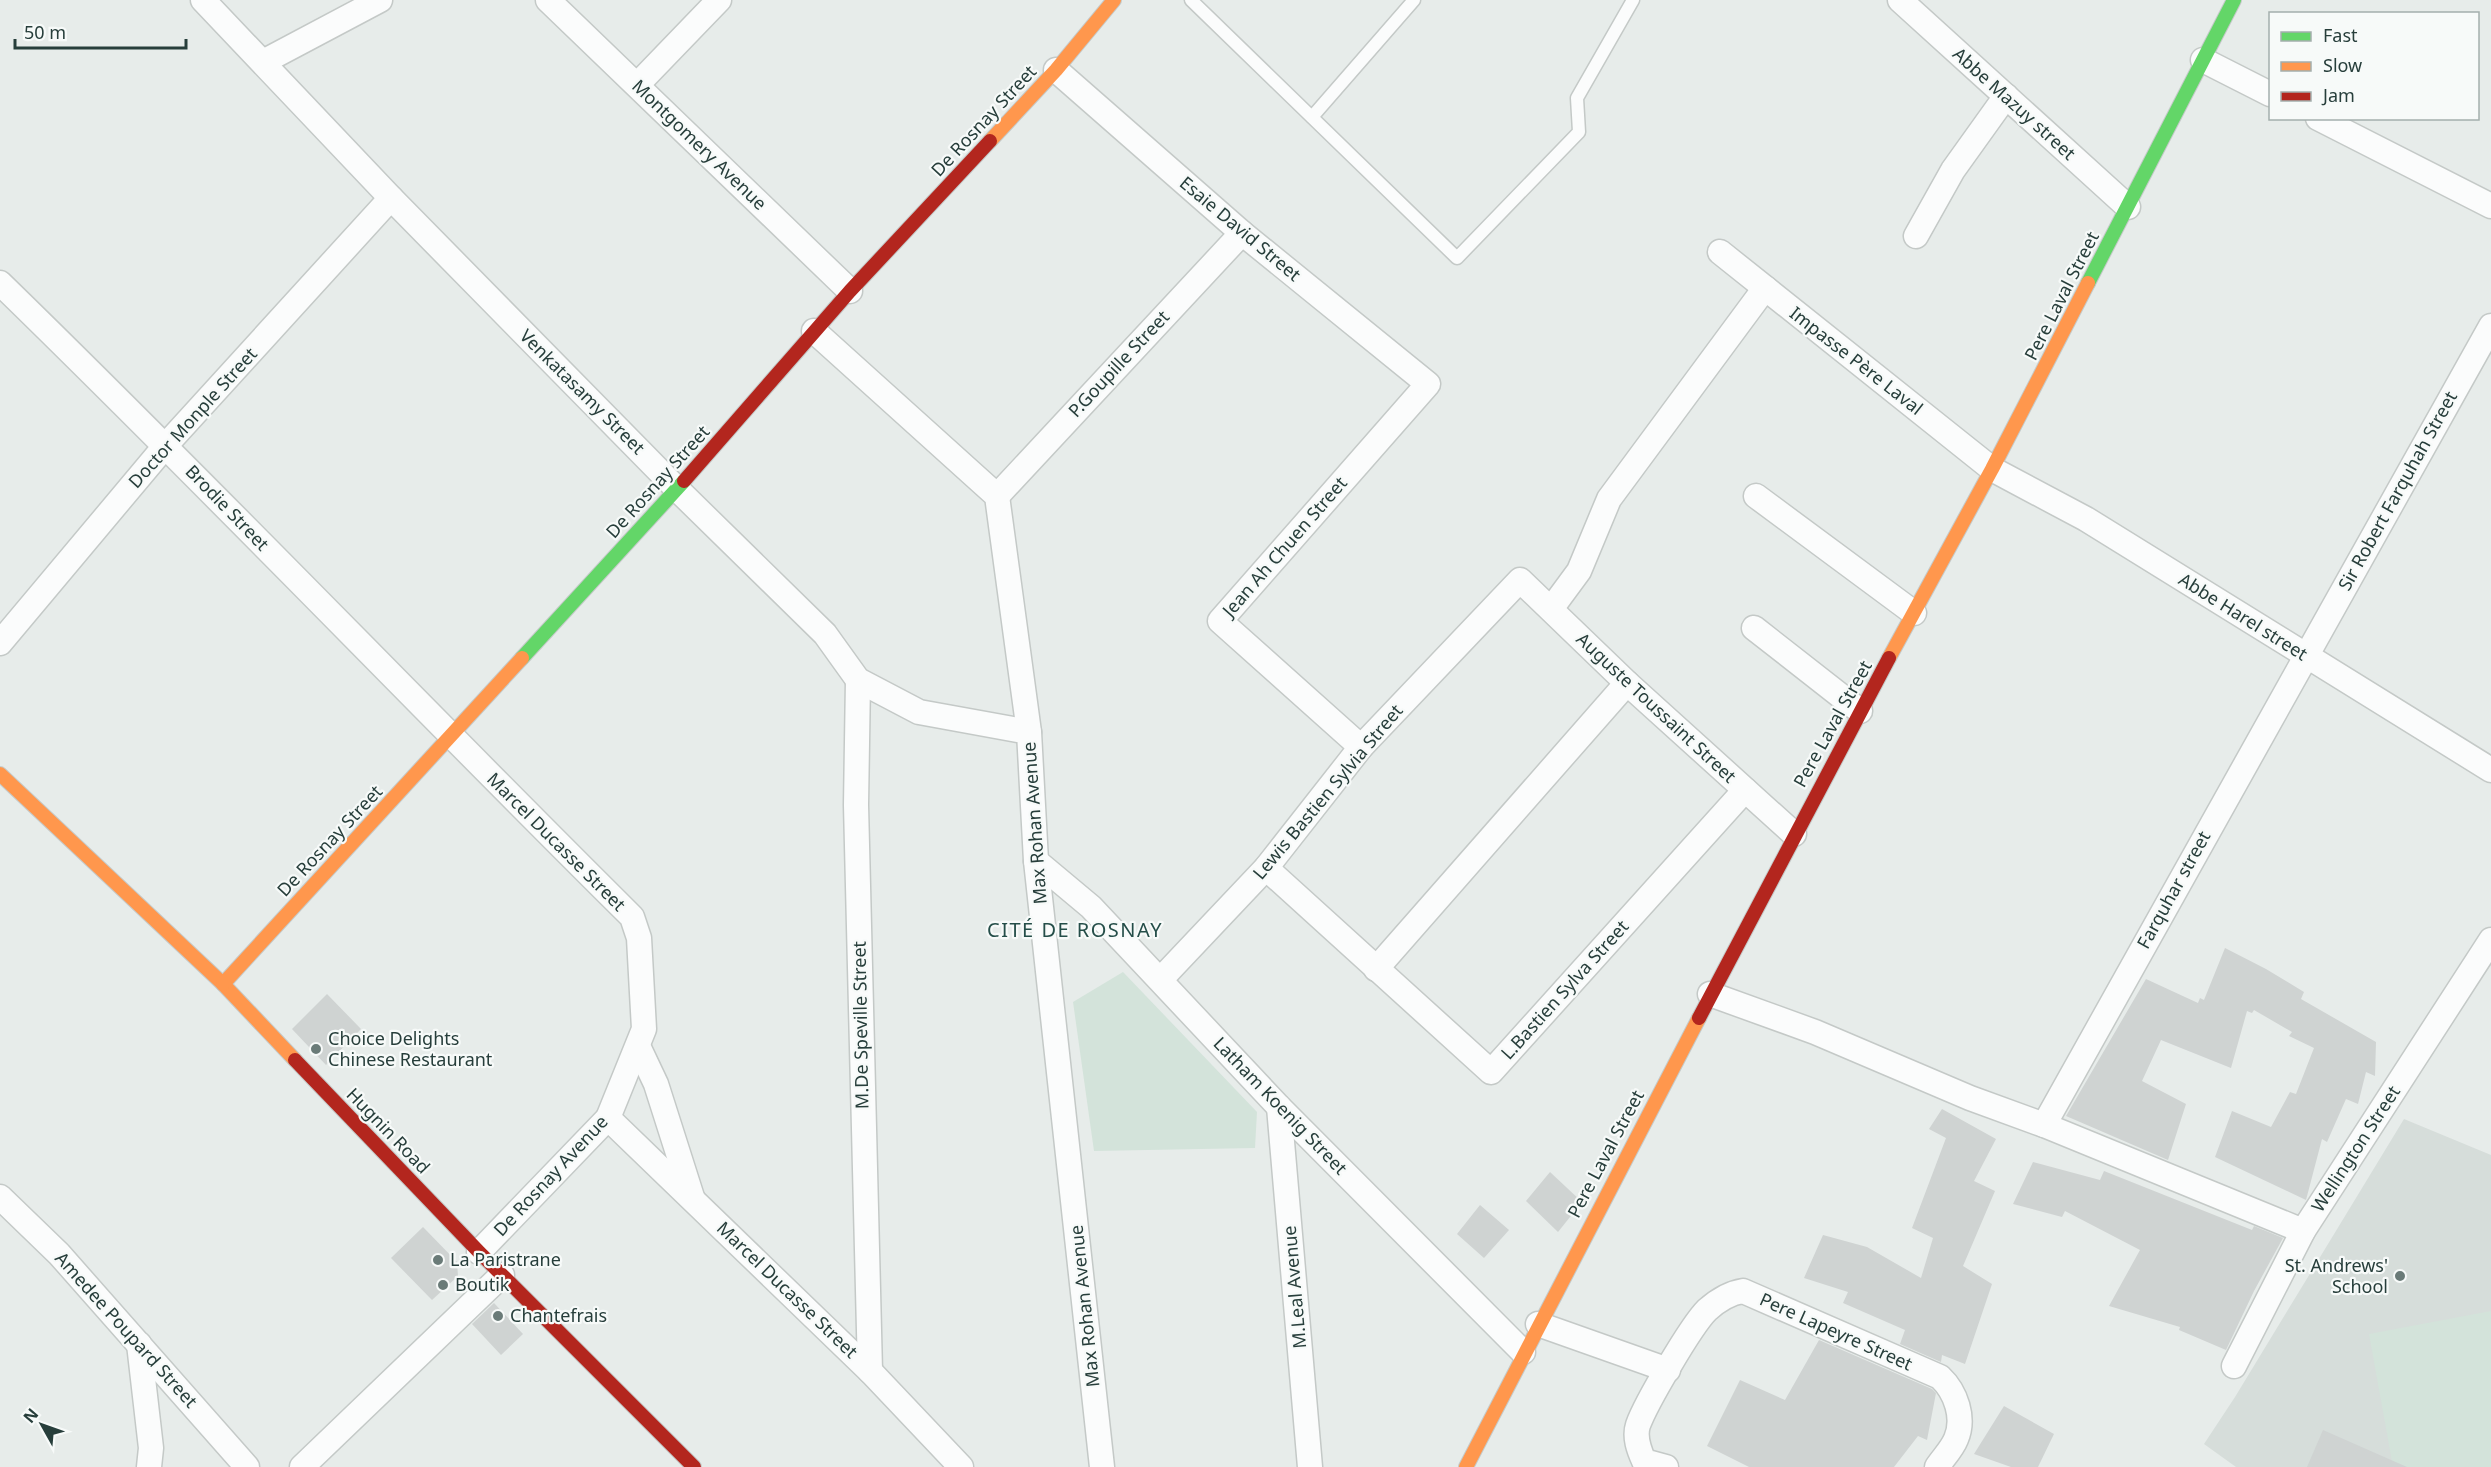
<svg xmlns="http://www.w3.org/2000/svg" width="2491" height="1467" viewBox="0 0 2491 1467" font-family="'Noto Sans',sans-serif">
<style>
.built{fill:#d6ddda}
.green{fill:#d3e3da}
.building{fill:#cfd3d2}
.lines{fill:none;stroke-linecap:round;stroke-linejoin:round}
.lane-casing{stroke:#c4c9c7;stroke-width:15}
.street-casing{stroke:#c4c9c7;stroke-width:27}
.fast-casing{stroke:#c5cac9;stroke-width:16}
.slow-casing{stroke:#c5cac9;stroke-width:16}
.jam-casing{stroke:#c5cac9;stroke-width:16}
.lane{stroke:#fbfcfc;stroke-width:12}
.street{stroke:#fbfcfc;stroke-width:24}
.fast{stroke:#63d668;stroke-width:14}
.slow{stroke:#ff974d;stroke-width:14}
.jam{stroke:#b3261e;stroke-width:14}
.poi-dot{fill:#6a7b78;stroke:#f7faf9;stroke-width:2}
.labels{text-anchor:middle;stroke-width:4.5;stroke-linejoin:round;paint-order:stroke}
.street-label{font-size:18px;fill:#273e3b;stroke:#f7faf9}
.poi-label{font-size:18px;fill:#273e3b;stroke:#f7faf9;text-anchor:start}
.neighbourhood-label{font-size:20px;letter-spacing:1.5px;fill:#254e49;stroke:#f7faf9}
</style>
<rect width="100%" height="100%" fill="#e7ecea"/>
<path class="built" d="M 2404,1119 L 2491,1155 L 2491,1467 L 2236,1467 L 2204,1444 L 2235,1397 Z"/>
<g class="green">
<path d="M 1123,972 L 1257,1112 L 1255,1148 L 1094,1151 L 1073,1002 Z"/>
<path d="M 2491,1311 L 2491,1467 L 2393,1467 L 2369,1334 Z"/>
</g>
<g class="building">
<path d="M 2225,948 L 2266,969 L 2304,992 L 2301,999 L 2376,1042 L 2375,1076 L 2366,1072 L 2358,1104 L 2346,1099 L 2327,1142 L 2322,1139 L 2306,1200 L 2215,1157 L 2232,1111 L 2271,1127 L 2290,1092 L 2296,1094 L 2314,1048 L 2289,1036 L 2292,1032 L 2254,1010 L 2252,1013 L 2247,1011 L 2231,1068 L 2161,1040 L 2142,1081 L 2186,1104 L 2168,1160 L 2066,1116 L 2146,979 L 2198,1003 L 2200,998 L 2204,1000 Z"/>
<path d="M 327,994 L 361,1029 L 326,1065 L 292,1029 Z"/>
<path d="M 1942,1109 L 1996,1139 L 1974,1181 L 1995,1191 L 1963,1266 L 1992,1284 L 1965,1364 L 1942,1355 L 1941,1362 L 1900,1344 L 1905,1330 L 1843,1303 L 1848,1292 L 1804,1278 L 1823,1235 L 1867,1247 L 1921,1278 L 1933,1238 L 1912,1228 L 1946,1138 L 1929,1129 Z"/>
<path d="M 2033,1162 L 2100,1180 L 2104,1171 L 2252,1230 L 2254,1226 L 2283,1238 L 2254,1291 L 2226,1350 L 2179,1330 L 2180,1327 L 2109,1306 L 2140,1250 L 2065,1211 L 2062,1217 L 2013,1204 Z"/>
<path d="M 1550,1172 L 1582,1202 L 1558,1232 L 1526,1201 Z"/>
<path d="M 1480,1205 L 1509,1230 L 1484,1258 L 1457,1234 Z"/>
<path d="M 423,1227 L 457,1262 L 458,1276 L 432,1300 L 391,1258 Z"/>
<path d="M 494,1303 L 523,1334 L 501,1355 L 472,1324 Z"/>
<path d="M 1819,1340 L 1932,1389 L 1936,1393 L 1927,1440 L 1918,1436 L 1894,1467 L 1749,1467 L 1707,1446 L 1740,1380 L 1785,1400 Z"/>
<path d="M 2004,1406 L 2054,1434 L 2038,1467 L 2011,1467 L 1974,1454 Z"/>
<path d="M 2323,1430 L 2407,1467 L 2307,1467 Z"/>
</g>
<g class="lines">
<g class="lane-casing">
<g id="lane">
<path d="M 1191,0 L 1457,258 L 1579,132 L 1577,98 L 1633,0"/>
<path d="M 1312,117 L 1414,0"/>
</g>
</g>
<g class="street-casing">
<g id="street">
<path d="M 203,0 L 391,198 L 677,489 L 825,634 L 858,680 L 919,712 L 1029,732"/>
<path d="M 548,0 L 850,291"/>
<path d="M 1900,0 L 2128,207"/>
<path d="M 2203,60 L 2270,94"/>
<path d="M 263,62 L 380,0"/>
<path d="M 1056,70 L 1242,233 L 1428,384 L 1220,621 L 1361,747"/>
<path d="M 637,85 L 719,0"/>
<path d="M 2318,118 L 2491,206"/>
<path d="M 1916,236 L 1953,170 L 2006,96"/>
<path d="M 1720,252 L 1992,469 L 2086,519 L 2491,770"/>
<path d="M 0,283 C 214,491 420,707 632,917 L 639,938 L 644,1029 L 608,1118 L 479,1252"/>
<path d="M 814,331 L 997,496 L 1029,732 L 1036,861 L 1102,1467"/>
<path d="M 997,496 L 1242,233"/>
<path d="M 1756,496 L 1914,613"/>
<path d="M 1551,609 L 1579,571 L 1609,499 L 1765,288"/>
<path d="M 1754,628 L 1860,711"/>
<path d="M 0,643 L 166,445 L 391,198"/>
<path d="M 858,680 L 856,805 L 870,1371"/>
<path d="M 1036,861 L 1091,907 L 1279,1107 L 1523,1352"/>
<path d="M 1266,868 L 1491,1072 L 1745,790"/>
<path d="M 1376,969 L 1627,683"/>
<path d="M 1161,979 L 1266,868 L 1361,747 L 1520,580 L 1627,683 L 1794,834"/>
<path d="M 1710,994 L 1815,1032 L 1970,1098 L 2044,1125 L 2303,1231"/>
<path d="M 639,1048 L 656,1084 L 692,1197"/>
<path d="M 1279,1107 L 1310,1467"/>
<path d="M 608,1118 L 870,1371 L 961,1467"/>
<path d="M 2044,1125 L 2491,326"/>
<path d="M 0,1197 L 59,1254 L 247,1467"/>
<path d="M 1538,1324 L 1668,1370"/>
<path d="M 139,1344 L 151,1448 L 149,1467"/>
<path d="M 2234,1366 L 2303,1231 L 2491,940"/>
<path d="M 302,1467 L 502,1275"/>
<path d="M 1666,1467 L 1644,1461 C 1639,1450 1634,1437 1638,1425 C 1646,1403 1691,1326 1707,1310 C 1717,1301 1730,1293 1743,1291 L 1940,1377 C 1956,1392 1965,1418 1956,1439 C 1952,1449 1943,1458 1937,1467"/>
</g>
</g>
<g class="fast-casing">
<g id="fast">
<path d="M 2088,283 L 2234,0"/>
<path d="M 522,658 L 684,481"/>
</g>
</g>
<g class="slow-casing">
<g id="slow">
<path d="M 990,141 L 1056,70 L 1114,0"/>
<path d="M 1889,658 L 1992,469 L 2088,283"/>
<path d="M 0,774 L 223,984 L 295,1060"/>
<path d="M 223,984 L 522,658"/>
<path d="M 1466,1467 L 1699,1018"/>
</g>
</g>
<g class="jam-casing">
<g id="jam">
<path d="M 684,481 L 850,291 L 990,141"/>
<path d="M 1699,1018 L 1889,658"/>
<path d="M 295,1060 L 479,1252 L 694,1467"/>
</g>
</g>
<use href="#lane" class="lane"/>
<use href="#street" class="street"/>
<use href="#fast" class="fast"/>
<use href="#slow" class="slow"/>
<use href="#jam" class="jam"/>
</g>
<g class="poi-dot">
<circle cx="316" cy="1049" r="6"/>
<circle cx="438" cy="1260" r="6"/>
<circle cx="2400" cy="1276" r="6"/>
<circle cx="443" cy="1285" r="6"/>
<circle cx="498" cy="1316" r="6"/>
</g>
<g class="labels">
<g class="street-label">
<text transform="translate(2014 104) rotate(42)" y="6">Abbe Mazuy street</text>
<text transform="translate(984 121) rotate(-47)" y="6">De Rosnay Street</text>
<text transform="translate(699 145) rotate(44)" y="6">Montgomery Avenue</text>
<text transform="translate(1240 229) rotate(40)" y="6">Esaie David Street</text>
<text transform="translate(2062 296) rotate(-63)" y="6">Pere Laval Street</text>
<text transform="translate(1856 361) rotate(38)" y="6">Impasse Père Laval</text>
<text transform="translate(1119 364) rotate(-47)" y="6">P.Goupille Street</text>
<text transform="translate(582 392) rotate(45)" y="6">Venkatasamy Street</text>
<text transform="translate(193 418) rotate(-48)" y="6">Doctor Monple Street</text>
<text transform="translate(658 482) rotate(-48)" y="6">De Rosnay Street</text>
<text transform="translate(2398 491) rotate(-61)" y="6">Sir Robert Farquhah Street</text>
<text transform="translate(227 508) rotate(46)" y="6">Brodie Street</text>
<text transform="translate(1285 547) rotate(-49)" y="6">Jean Ah Chuen Street</text>
<text transform="translate(2243 617) rotate(32)" y="6">Abbe Harel street</text>
<text transform="translate(1656 708) rotate(43)" y="6">Auguste Toussaint Street</text>
<text transform="translate(1833 724) rotate(-61)" y="6">Pere Laval Street</text>
<text transform="translate(1328 792) rotate(-50)" y="6">Lewis Bastien Sylvia Street</text>
<text transform="translate(1035 823) rotate(-94)" y="6">Max Rohan Avenue</text>
<text transform="translate(330 841) rotate(-47)" y="6">De Rosnay Street</text>
<text transform="translate(556 842) rotate(45)" y="6">Marcel Ducasse Street</text>
<text transform="translate(2174 890) rotate(-61)" y="6">Farquhar street</text>
<text transform="translate(1565 990) rotate(-48)" y="6">L.Bastien Sylva Street</text>
<text transform="translate(861 1025) rotate(-91)" y="6">M.De Speville Street</text>
<text transform="translate(1280 1106) rotate(46)" y="6">Latham Koenig Street</text>
<text transform="translate(388 1131) rotate(46)" y="6">Hugnin Road</text>
<text transform="translate(2356 1149) rotate(-57)" y="6">Wellington Street</text>
<text transform="translate(1606 1154) rotate(-62)" y="6">Pere Laval Street</text>
<text transform="translate(551 1176) rotate(-47)" y="6">De Rosnay Avenue</text>
<text transform="translate(1295 1287) rotate(-95)" y="6">M.Leal Avenue</text>
<text transform="translate(787 1290) rotate(44)" y="6">Marcel Ducasse Street</text>
<text transform="translate(1085 1306) rotate(-96)" y="6">Max Rohan Avenue</text>
<text transform="translate(126 1330) rotate(48)" y="6">Amedee Poupard Street</text>
<text transform="translate(1836 1332) rotate(24)" y="6">Pere Lapeyre Street</text>
</g>
<g class="poi-label">
<text x="328" y="1045">Choice Delights<tspan x="328" dy="21">Chinese Restaurant</tspan></text>
<text x="450" y="1266">La Paristrane</text>
<text x="2388" y="1272" text-anchor="end">St. Andrews'<tspan x="2388" dy="21">School</tspan></text>
<text x="455" y="1291">Boutik</text>
<text x="510" y="1322">Chantefrais</text>
</g>
<g class="neighbourhood-label">
<text x="1075" y="937">CITÉ DE ROSNAY</text>
</g>
</g>
<rect x="2269" y="12" width="210" height="108" fill="#f7faf9" stroke="#a4afad" stroke-width="1.5"/>
<rect x="2281" y="32" width="30" height="9" fill="#63d668" stroke="#a4afad" stroke-width="1.5"/>
<text x="2323" y="42" font-size="18" fill="#273e3b">Fast</text>
<rect x="2281" y="62" width="30" height="9" fill="#ff974d" stroke="#a4afad" stroke-width="1.5"/>
<text x="2323" y="72" font-size="18" fill="#273e3b">Slow</text>
<rect x="2281" y="92" width="30" height="9" fill="#b3261e" stroke="#a4afad" stroke-width="1.5"/>
<text x="2323" y="102" font-size="18" fill="#273e3b">Jam</text>
<g transform="translate(42 1425) rotate(310)" stroke="#f7faf9" stroke-width="4.5" paint-order="stroke">
<path d="M0-4.5L10 22L0 15L-10 22Z" fill="#273e3b"/>
<text y="-9" font-size="16" font-weight="bold" text-anchor="middle" fill="#273e3b">N</text>
</g>
<path d="M15 39v9h171v-9" fill="none" stroke="#273e3b" stroke-width="3"/>
<text x="24" y="39" font-size="18" fill="#273e3b" stroke="#f7faf9" stroke-width="4.5" paint-order="stroke">50 m</text>
</svg>
